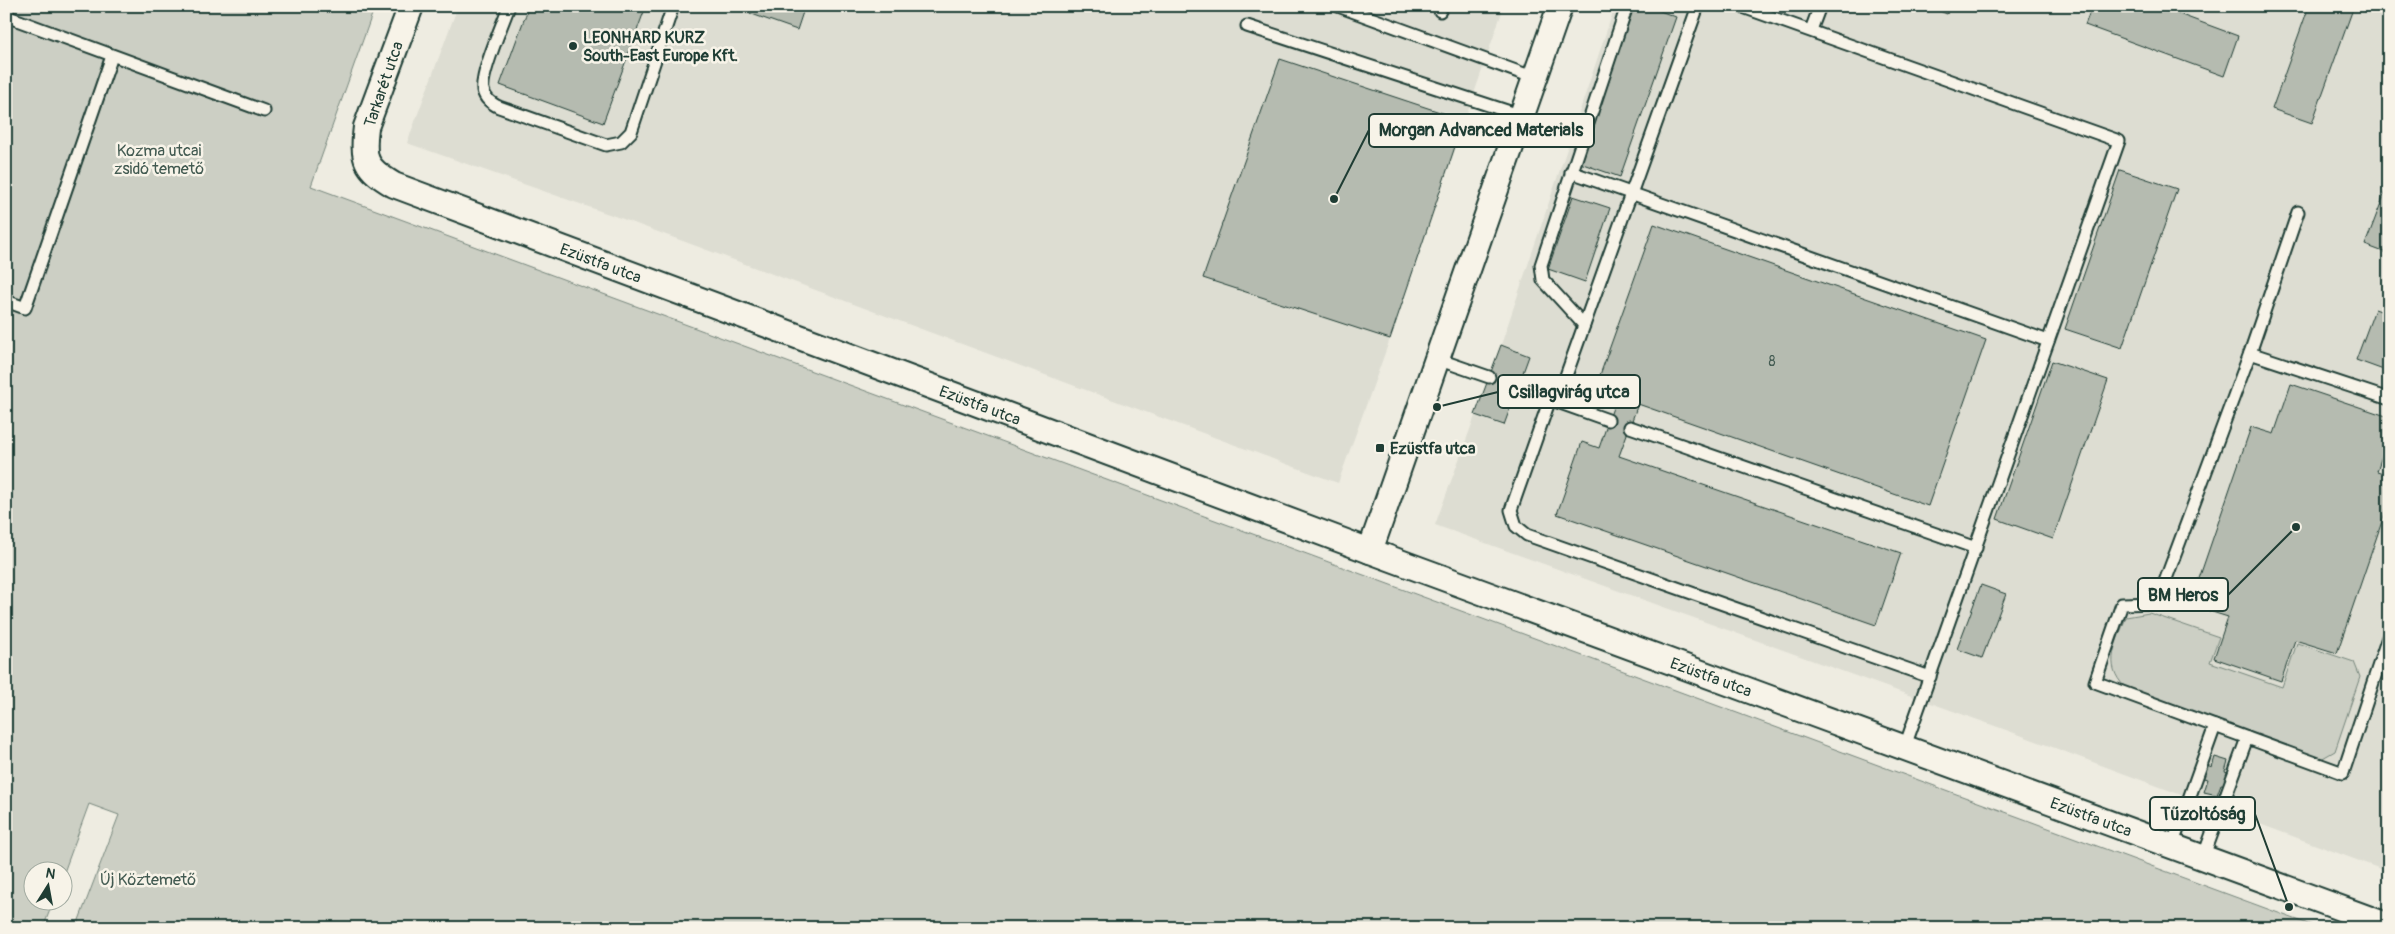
<svg xmlns="http://www.w3.org/2000/svg" width="2395" height="934" viewBox="0 0 2395 934" font-family="Pangolin,sans-serif">
<style>
.built{fill:#ddddd2}
.green{fill:#cccfc4;stroke:#76867c}
.building{fill:#b5bbb0;stroke:#1f3d34}
.lines{fill:none;stroke-linecap:round;stroke-linejoin:round}
.service-casing{stroke:#1f3d34;stroke-width:15}
.minor-casing{stroke:#1f3d34;stroke-width:28}
.service{stroke:#f7f3e8;stroke-width:11}
.minor{stroke:#f7f3e8;stroke-width:24}
.poi-dot{fill:#1f3d34;stroke:#f7f3e8;stroke-width:2}
.labels{text-anchor:middle;stroke-width:5;stroke-linejoin:round;paint-order:stroke}
.number-label{font-size:14px;fill:#445c53}
.poi-label{font-size:16px;font-weight:bold;fill:#1f3d34;stroke:#f7f3e8;text-anchor:start}
.street-label{font-size:16px;fill:#1f3d34;stroke:#f7f3e8}
.park-label{font-size:16px;fill:#425a51;stroke:#f7f3e8}
.leader{fill:none;stroke:#1f3d34;stroke-width:2}
.callout-dot{fill:#1f3d34;stroke:#f7f3e8;stroke-width:2}
.callout{fill:#f7f3e8;stroke:#1f3d34;stroke-width:2}
.callout-label{font-size:18px;text-anchor:middle;font-weight:bold;fill:#1f3d34}
</style>
<rect width="100%" height="100%" fill="#eeece1"/>
<filter id="ink" filterUnits="userSpaceOnUse"><feTurbulence type="fractalNoise" baseFrequency=".02" numOctaves="2"/><feDisplacementMap in="SourceGraphic" scale="10" xChannelSelector="R" yChannelSelector="G"/><feConvolveMatrix kernelMatrix="1 2 1 2 8 2 1 2 1" color-interpolation-filters="sRGB"/></filter>
<g filter="url(#ink)">
<g class="built">
<path d="M 458,6 L 1504,6 L 1390,339 L 1338,483 L 623,219 L 407,143 Z"/>
<path d="M 1615,6 L 2389,6 L 2389,872 L 2020,735 L 1435,525 L 1501,345 Z"/>
</g>
<g class="green">
<path d="M 6,6 L 375,6 L 311,186 L 2319,928 L 76,928 L 119,815 L 89,804 L 63,875 L 62,872 L 32,872 L 32,902 L 53,902 L 43,928 L 6,928 Z"/>
<path d="M 2149,613 L 2219,637 L 2210,662 L 2282,687 L 2297,643 L 2354,662 L 2360,677 L 2335,751 L 2321,759 L 2125,687 C 2102,664 2117,643 2126,617 Z"/>
</g>
<g class="building">
<path d="M 529,6 L 646,6 L 603,123 L 500,85 Z"/>
<path d="M 729,6 L 805,6 L 797,30 Z"/>
<path d="M 1634,6 L 1647,6 L 1676,17 L 1620,177 L 1580,163 Z"/>
<path d="M 1927,6 L 1950,6 L 1947,14 Z"/>
<path d="M 2092,6 L 2157,6 L 2238,36 L 2224,76 L 2085,25 Z"/>
<path d="M 2309,6 L 2354,6 L 2312,123 L 2272,109 Z"/>
<path d="M 1280,59 L 1464,120 L 1390,339 L 1203,278 Z"/>
<path d="M 2120,170 L 2177,189 L 2122,348 L 2065,329 Z"/>
<path d="M 2389,182 L 2389,254 L 2365,245 Z"/>
<path d="M 1573,196 L 1610,208 L 1585,282 L 1548,269 Z"/>
<path d="M 1654,224 L 1986,340 L 1928,506 L 1638,404 L 1619,456 L 1901,553 L 1876,625 L 1557,514 L 1582,442 L 1599,448 L 1617,396 L 1595,389 Z"/>
<path d="M 2375,309 L 2389,314 L 2389,372 L 2356,360 Z"/>
<path d="M 1501,345 L 1529,356 L 1504,425 L 1475,415 Z"/>
<path d="M 2052,361 L 2108,380 L 2053,539 L 1997,519 Z"/>
<path d="M 2291,384 L 2389,417 L 2389,434 L 2377,471 L 2389,475 L 2389,501 L 2337,653 L 2295,640 L 2281,681 L 2214,658 L 2228,617 L 2190,605 L 2251,427 L 2274,434 Z"/>
<path d="M 1981,585 L 2006,594 L 1982,658 L 1957,649 Z"/>
<path d="M 2215,757 L 2228,761 L 2225,771 L 2230,773 L 2226,785 L 2221,784 L 2217,795 L 2204,792 L 2208,779 L 2203,778 L 2207,765 L 2212,767 Z"/>
</g>
<g class="lines">
<g class="service-casing">
<g id="service">
<path d="M 509,6 C 503,24 480,74 483,90 C 485,99 491,103 499,107 L 606,145 L 621,142 L 631,132 L 673,6"/>
<path d="M 1338,6 L 1535,78"/>
<path d="M 1740,6 L 2119,141 L 1904,749"/>
<path d="M 1440,11 L 1442,6"/>
<path d="M 6,16 L 264,111"/>
<path d="M 1247,26 L 1522,116"/>
<path d="M 1811,30 L 1820,6"/>
<path d="M 1571,172 L 2048,341"/>
<path d="M 6,301 L 25,308 L 112,56"/>
<path d="M 1584,325 L 1543,280 L 1541,265 L 1627,6"/>
<path d="M 2250,353 L 2298,212"/>
<path d="M 1437,359 L 1489,377"/>
<path d="M 1518,388 L 1608,420"/>
<path d="M 1550,399 L 1511,510 L 1516,526 L 1527,535 L 1930,677"/>
<path d="M 2389,399 L 2250,353 L 2157,603 L 2122,604 L 2095,682 L 2343,773 L 2389,634"/>
<path d="M 1557,401 L 1698,6"/>
<path d="M 1630,427 L 1976,548"/>
<path d="M 2172,846 L 2215,726"/>
<path d="M 2203,858 L 2247,738"/>
</g>
</g>
<g class="minor-casing">
<g id="minor">
<path id="s1" d="M 411,6 L 366,127 C 362,160 365,168 394,185 L 1370,551 L 2389,926"/>
<path d="M 1370,551 L 1560,6"/>
</g>
</g>
<use href="#service" class="service"/>
<use href="#minor" class="minor"/>
</g>
</g>
<g class="poi-dot">
<circle cx="573" cy="46" r="5"/>
<rect x="1375" y="443" width="10" height="10" rx="2.5"/>
</g>
<g class="labels">
<g class="number-label">
<text x="1772" y="366">8</text>
</g>
<g class="poi-label">
<text x="583" y="43">LEONHARD KURZ<tspan x="583" dy="18">South-East Europe Kft.</tspan></text>
<text x="1390" y="454">Ezüstfa utca</text>
</g>
<g class="street-label">
<text transform="translate(383 84) rotate(-71)" y="6">Tarkarét utca</text>
<text dy="6" stroke="none"><textPath href="#s1" startOffset="421">Ezüstfa utca</textPath></text>
<text dy="6" stroke="none"><textPath href="#s1" startOffset="826">Ezüstfa utca</textPath></text>
<text dy="6" stroke="none"><textPath href="#s1" startOffset="1606">Ezüstfa utca</textPath></text>
<text dy="6" stroke="none"><textPath href="#s1" startOffset="2011">Ezüstfa utca</textPath></text>
</g>
<g class="park-label">
<text x="159" y="156">Kozma utcai<tspan x="159" dy="18">zsidó temető</tspan></text>
<text x="148" y="885">Új Köztemető</text>
</g>
</g>
<path class="leader" d="M1334 199L1369 130M1437 407L1498 392M2296 527L2228 595M2289 907L2255 814"/>
<g class="callout-dot">
<circle cx="1334" cy="199" r="5"/>
<circle cx="1437" cy="407" r="5"/>
<circle cx="2296" cy="527" r="5"/>
<circle cx="2289" cy="907" r="5"/>
</g>
<g class="callout">
<rect x="1369" y="114" width="225" height="33" rx="5"/>
<rect x="1498" y="375" width="142" height="33" rx="5"/>
<rect x="2138" y="578" width="90" height="33" rx="5"/>
<rect x="2150" y="797" width="105" height="33" rx="5"/>
</g>
<g class="callout-label">
<text x="1481" y="136">Morgan Advanced Materials</text>
<text x="1569" y="398">Csillagvirág utca</text>
<text x="2183" y="601">BM Heros</text>
<text x="2203" y="820">Tűzoltóság</text>
</g>
<rect width="2395" height="934" fill="none" stroke="#f7f3e8" stroke-width="25"/>
<rect x="12" y="12" width="2370" height="909" fill="none" stroke="#1f3d34" stroke-width="2" filter="url(#ink)"/>
<g transform="translate(48 886) rotate(11)"><circle r="24" fill="#f7f3e8" stroke="#a1aaa0"/>
<path d="M0-4L9 19L0 12L-9 19Z" fill="#1f3d34"/>
<text y="-8" font-size="14" font-weight="bold" text-anchor="middle" fill="#1f3d34">N</text>
</g>
</svg>
